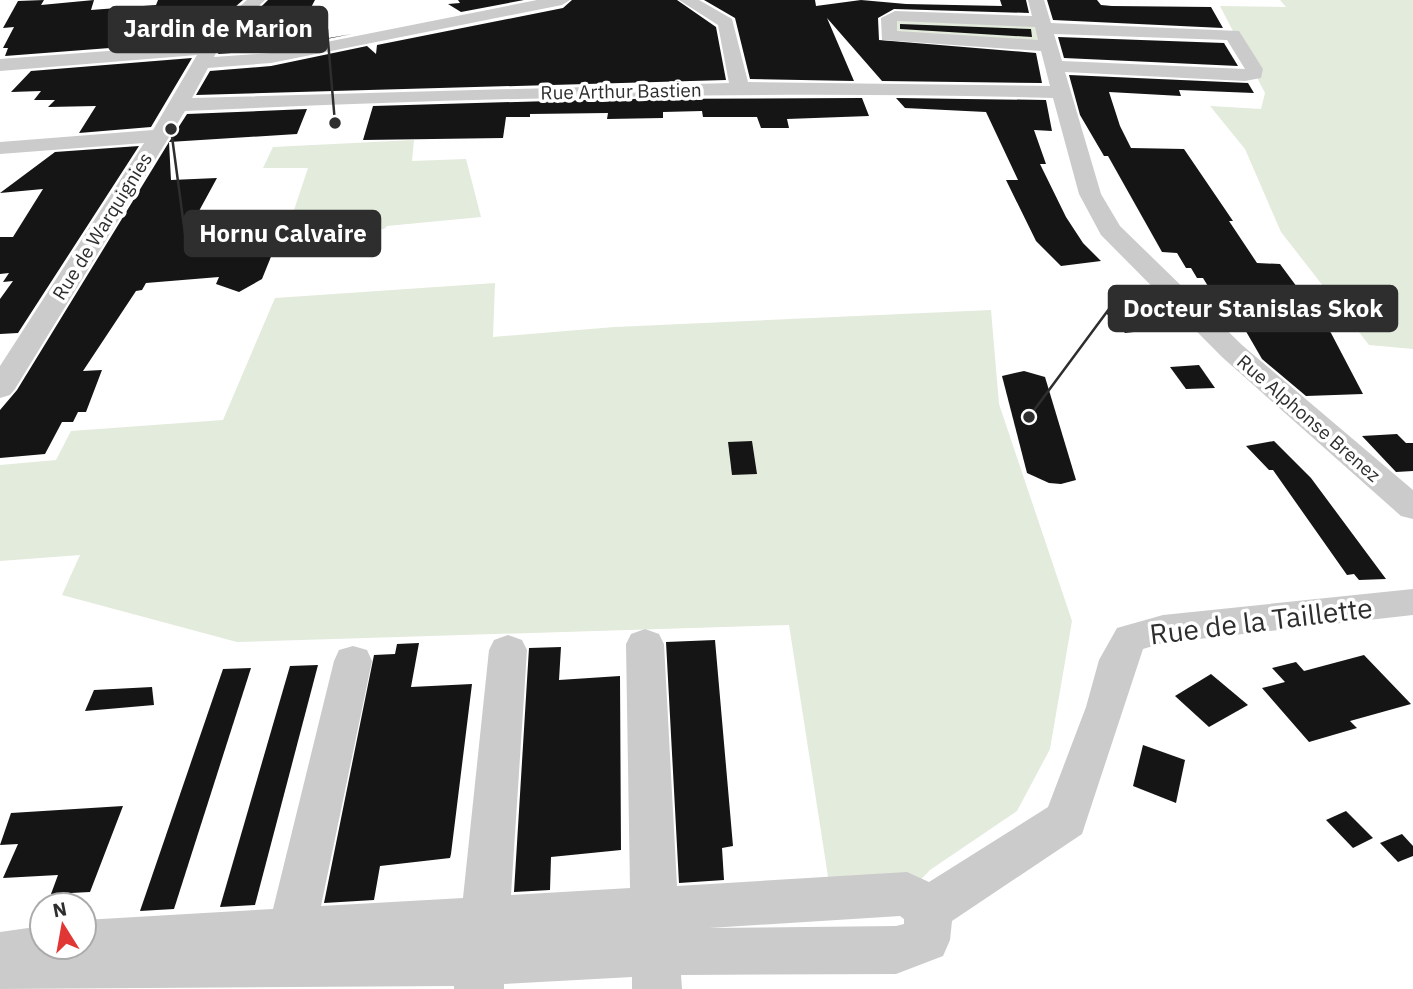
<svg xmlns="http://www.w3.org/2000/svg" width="1413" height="989" viewBox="0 0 1413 989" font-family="'IBM Plex Sans',sans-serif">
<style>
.green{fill:#e3ebdc}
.building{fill:#151515}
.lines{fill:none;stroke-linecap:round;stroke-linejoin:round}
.minor{fill:#cbcbcb;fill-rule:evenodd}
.labels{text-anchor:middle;stroke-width:7;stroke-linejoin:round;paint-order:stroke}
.far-street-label{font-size:19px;fill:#2e2e2e;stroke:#fff}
.near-street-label{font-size:28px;fill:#2e2e2e;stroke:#fff}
.leader{fill:none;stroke:#2e2e2e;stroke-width:2.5}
.callout-dot{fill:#2e2e2e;stroke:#fff;stroke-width:2.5}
.callout{fill:#2e2e2e;stroke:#2e2e2e;stroke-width:2.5}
.callout-label{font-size:24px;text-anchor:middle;font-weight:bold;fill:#fff}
</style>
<rect width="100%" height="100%" fill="#fff"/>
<g class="green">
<path d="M 1280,0 L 1413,0 L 1413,349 L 1369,345 L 1281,232 L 1245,149 L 1210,106 L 1261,109 L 1265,93 L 1220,6 L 1286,7 Z"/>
<path d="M 889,18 L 1042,22 L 1051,46 L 894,38 Z"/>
<path d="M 414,140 L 412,161 L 466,159 L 481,217 L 387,226 L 384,229 L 287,231 L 308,168 L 263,168 L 273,147 Z"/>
<path d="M 495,283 L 493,337 L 615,327 L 991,310 L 999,404 L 1072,621 L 1050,749 L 1017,811 L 930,870 L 907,894 L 829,883 L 789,625 L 237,642 L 62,595 L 80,555 L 0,561 L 0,465 L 56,460 L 71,431 L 223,420 L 275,298 Z"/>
</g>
<g class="building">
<path d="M 44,0 L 41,5 L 94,0 L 91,10 L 156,5 L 158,0 L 243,0 L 207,32 L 201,41 L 5,56 L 8,48 L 3,48 L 14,27 L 3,28 L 18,1 Z"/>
<path d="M 268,0 L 315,0 L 307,15 L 327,14 L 317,40 L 352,34 L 271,50 L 218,54 L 224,43 Z"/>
<path d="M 458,0 L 524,0 L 461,12 L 448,4 L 460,3 Z"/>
<path d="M 572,0 L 677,0 L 716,27 L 726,80 L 196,95 L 210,71 L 271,66 L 367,46 L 376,54 L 377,45 L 563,8 Z"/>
<path d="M 704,0 L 815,0 L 816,6 L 861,0 L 906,4 L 1002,6 L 1000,0 L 1026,0 L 1029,13 L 894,9 L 878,18 L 879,40 L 1036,53 L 1042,83 L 882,81 L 827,18 L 854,81 L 750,79 L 735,18 Z"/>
<path d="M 1047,0 L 1097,0 L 1101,5 L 1112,6 L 1211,7 L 1223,28 L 1053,20 Z"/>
<path d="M 900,24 L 1031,29 L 1032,37 L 900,29 Z"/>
<path d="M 1058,37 L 1224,43 L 1238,66 L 1064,58 Z"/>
<path d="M 192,58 L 151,127 L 79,133 L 96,106 L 48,107 L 55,100 L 34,100 L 41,91 L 11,92 L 31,71 Z"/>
<path d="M 1069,75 L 1248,83 L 1254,93 L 1179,90 L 1181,96 L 1109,92 L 1120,126 L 1131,148 L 1184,149 L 1233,221 L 1229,221 L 1257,263 L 1280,264 L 1331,333 L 1363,394 L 1306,396 L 1262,359 L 1233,309 L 1222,309 L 1203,278 L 1197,278 L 1191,268 L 1186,268 L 1177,253 L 1162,252 L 1108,156 L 1104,156 L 1080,115 Z"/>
<path d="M 862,98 L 869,116 L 787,119 L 789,128 L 761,128 L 757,117 L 703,117 L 702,111 L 663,112 L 663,118 L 607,119 L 608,113 L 530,114 L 530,117 L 506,117 L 503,138 L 363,140 L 373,106 L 619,99 Z"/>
<path d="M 896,98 L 1046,100 L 1052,131 L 1034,130 L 1046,164 L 1040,164 L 1066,217 L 1083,243 L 1101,261 L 1061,266 L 1036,241 L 1006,180 L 1018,180 L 986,112 L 905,108 Z"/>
<path d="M 307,109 L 297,134 L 169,142 L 187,114 Z"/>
<path d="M 169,142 L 171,180 L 217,178 L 187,233 L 283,227 L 262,279 L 239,292 L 216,284 L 219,277 L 146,283 L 142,290 L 136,291 L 83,371 L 102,370 L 86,412 L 78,412 L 73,422 L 62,422 L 45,454 L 0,458 L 0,410 L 17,390 Z"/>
<path d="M 139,146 L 18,333 L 0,334 L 0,299 L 13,281 L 3,282 L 9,273 L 0,274 L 0,237 L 13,237 L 43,189 L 0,193 L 55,152 Z"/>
<path d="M 1141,309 L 1160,329 L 1125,333 L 1106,313 Z"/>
<path d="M 1199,365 L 1215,388 L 1186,389 L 1170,367 Z"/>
<path d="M 1024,371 L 1045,377 L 1076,480 L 1061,484 L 1049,483 L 1027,473 L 1002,376 Z"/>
<path d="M 1397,434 L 1406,443 L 1413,443 L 1413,471 L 1396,472 L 1362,436 Z"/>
<path d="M 752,441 L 757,474 L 732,475 L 728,442 Z"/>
<path d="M 1274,441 L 1311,478 L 1386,579 L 1359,580 L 1354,574 L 1347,575 L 1273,470 L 1269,470 L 1246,446 Z"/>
<path d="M 715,640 L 733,846 L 722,848 L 724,880 L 679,883 L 666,642 Z"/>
<path d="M 419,643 L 411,687 L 472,684 L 451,854 L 450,858 L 380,866 L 374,900 L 324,903 L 374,655 L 395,654 L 397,644 Z"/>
<path d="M 561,647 L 559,680 L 620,676 L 621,850 L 551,857 L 550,890 L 514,892 L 529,648 Z"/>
<path d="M 1364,655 L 1411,704 L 1350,721 L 1357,728 L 1309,742 L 1262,688 L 1285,682 L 1272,668 L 1296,662 L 1304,671 Z"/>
<path d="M 318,665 L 255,905 L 220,907 L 290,666 Z"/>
<path d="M 251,668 L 174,909 L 140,911 L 223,669 Z"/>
<path d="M 1211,674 L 1248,705 L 1209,727 L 1175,696 Z"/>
<path d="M 152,687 L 154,705 L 85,711 L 94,690 Z"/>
<path d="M 1143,745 L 1185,760 L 1176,803 L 1133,786 Z"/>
<path d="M 123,806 L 90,892 L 51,894 L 58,875 L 3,878 L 18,844 L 0,845 L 11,813 Z"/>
<path d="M 1346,811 L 1373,838 L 1353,848 L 1326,820 Z"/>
<path d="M 1402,834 L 1413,846 L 1413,856 L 1398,862 L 1380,843 Z"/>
</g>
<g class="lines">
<g class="minor">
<path d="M 247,0 L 265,0 L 222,41 L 214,57 L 271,53 L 537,0 L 570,0 L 562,5 L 271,63 L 208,68 L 192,98 L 729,83 L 718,25 L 679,0 L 699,0 L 732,19 L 748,82 L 1050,86 L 1041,51 L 882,40 L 881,18 L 895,11 L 1032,16 L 1028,0 L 1044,0 L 1051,23 L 1239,31 L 1263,69 L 1261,78 L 1245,81 L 1065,72 L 1101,194 L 1120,226 L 1242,345 L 1413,490 L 1413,519 L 1401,516 L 1222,357 L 1101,235 L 1079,194 L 1053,98 C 764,90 475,98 185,111 L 15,389 L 10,395 L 0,398 L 0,366 L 144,143 L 0,154 L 0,142 L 153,130 L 197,55 L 0,71 L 0,59 L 203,44 L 209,34 ZM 897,21 L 1035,27 L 1038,40 L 897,31 ZM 1054,34 L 1227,40 L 1245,69 L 1062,61 Z"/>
<path d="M 1413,589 L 1413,615 L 1163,643 L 1143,649 L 1082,834 L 952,921 L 950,940 L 943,956 L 896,974 L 681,975 L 682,989 L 632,989 L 632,977 L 504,984 L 504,989 L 454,989 L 454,986 L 0,989 L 0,932 L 42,926 L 42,947 L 84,947 L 84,920 L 273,909 L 334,661 L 339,650 L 353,646 L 367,650 L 372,661 L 321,906 L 463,898 L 489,650 L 494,640 L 508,635 L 522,640 L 527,650 L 511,895 L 630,888 L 626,644 L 631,634 L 645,629 L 659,634 L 664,644 L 677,886 L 907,872 L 929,882 L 1048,807 L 1086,707 L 1099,660 L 1117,628 L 1163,615 ZM 900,916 L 904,919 L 904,924 L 896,926 L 709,928 Z"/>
</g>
</g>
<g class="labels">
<g class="far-street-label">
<text transform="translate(621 91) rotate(-1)" y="7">Rue Arthur Bastien</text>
<text transform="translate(102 226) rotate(-58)" y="7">Rue de Warquignies</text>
<text transform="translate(1309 418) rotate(41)" y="7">Rue Alphonse Brenez</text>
</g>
<g class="near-street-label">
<text transform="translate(1261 621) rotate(-7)" y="10">Rue de la Taillette</text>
</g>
</g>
<path class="leader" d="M335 123L327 29M171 129L185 234M1029 417L1109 309"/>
<g class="callout-dot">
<circle cx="335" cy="123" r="7"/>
<circle cx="171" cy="129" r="7"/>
<circle cx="1029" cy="417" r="7"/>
</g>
<g class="callout">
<rect x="109" y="7" width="218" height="45" rx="7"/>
<rect x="185" y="211" width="195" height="45" rx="7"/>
<rect x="1109" y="286" width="288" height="45" rx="7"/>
</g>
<g class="callout-label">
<text x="218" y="37">Jardin de Marion</text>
<text x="283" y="242">Hornu Calvaire</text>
<text x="1253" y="317">Docteur Stanislas Skok</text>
</g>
<g transform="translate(63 926) rotate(349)"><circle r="33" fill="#ffffff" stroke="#ababab" stroke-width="2"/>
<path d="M0-5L12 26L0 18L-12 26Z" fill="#e03734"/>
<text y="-10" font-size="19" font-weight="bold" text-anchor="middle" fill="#2e2e2e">N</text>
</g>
</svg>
